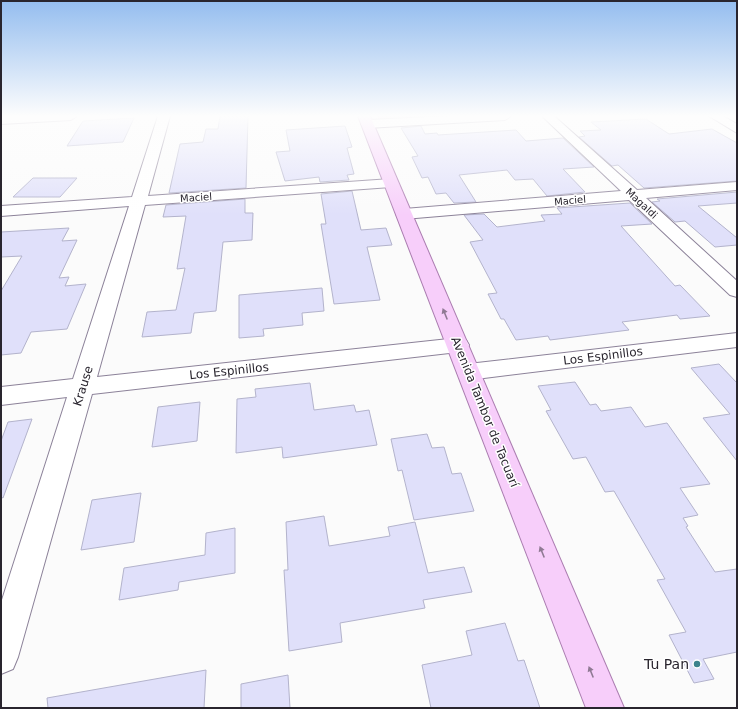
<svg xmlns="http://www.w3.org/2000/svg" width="738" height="709" viewBox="0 0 738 709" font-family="'DejaVu Sans',sans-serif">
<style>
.green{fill:#ecbcd7}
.building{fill:#e0e0fa;stroke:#b3b3cc}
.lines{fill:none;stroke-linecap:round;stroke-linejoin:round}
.minor-casing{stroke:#8c8299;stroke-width:2}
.major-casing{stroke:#ab7db0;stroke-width:2}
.minor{fill:#fff;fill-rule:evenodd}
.major{fill:#f7cefa;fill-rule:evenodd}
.oneway{fill:#907a94}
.poi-dot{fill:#3c838d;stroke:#fff;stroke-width:1.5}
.labels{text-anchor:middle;stroke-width:3;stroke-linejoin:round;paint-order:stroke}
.far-street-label{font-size:10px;fill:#29252e;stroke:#fff}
.street-label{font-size:12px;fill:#29252e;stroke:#fff}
.near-poi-label{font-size:14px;fill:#29252e;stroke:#fff;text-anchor:end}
</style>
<rect width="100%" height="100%" fill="#fbfbfb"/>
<path class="green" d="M 377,116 L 461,116 L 379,121 Z"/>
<g class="building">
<path d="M 220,116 L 248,116 L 246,188 L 169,193 L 180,144 L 203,142 L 206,129 L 218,129 Z"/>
<path d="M 134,118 L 123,142 L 67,146 L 83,121 Z"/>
<path d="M 646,119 L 669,134 L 712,129 L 737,143 L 737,181 L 644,188 L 618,165 L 612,166 L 579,137 L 585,136 L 580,131 L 601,130 L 591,122 Z"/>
<path d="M 345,126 L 352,147 L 347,148 L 354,174 L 347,175 L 349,180 L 320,182 L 319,177 L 285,181 L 276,152 L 290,151 L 286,130 Z"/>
<path d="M 421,126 L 425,134 L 437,133 L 438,135 L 516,130 L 526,141 L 563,138 L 594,167 L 563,169 L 585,192 L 547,196 L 533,179 L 515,180 L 507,170 L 459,175 L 476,202 L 454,203 L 446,193 L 436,194 L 428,177 L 422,178 L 412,157 L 418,156 L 401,128 Z"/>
<path d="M 33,178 L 77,178 L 60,197 L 13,197 Z"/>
<path d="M 352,191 L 361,230 L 386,228 L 392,245 L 367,247 L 380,300 L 334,304 L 321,224 L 326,224 L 321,194 Z"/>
<path d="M 737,192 L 737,203 L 698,206 L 737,238 L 737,245 L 715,247 L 685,221 L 675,222 L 652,202 L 660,201 L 657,199 Z"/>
<path d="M 245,199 L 245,213 L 253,213 L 252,240 L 223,242 L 216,311 L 194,313 L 191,333 L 142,337 L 147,312 L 176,310 L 185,268 L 177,269 L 186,216 L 163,217 L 166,205 Z"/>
<path d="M 630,203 L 652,224 L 621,226 L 675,286 L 680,285 L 710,316 L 680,319 L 677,315 L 622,322 L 629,330 L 550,340 L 548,336 L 516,340 L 504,319 L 501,319 L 488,294 L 497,293 L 470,242 L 483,240 L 464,215 L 484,214 L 497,227 L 545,221 L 541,215 L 562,214 L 557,208 Z"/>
<path d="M 69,228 L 62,241 L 77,240 L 59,278 L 69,277 L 65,286 L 86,284 L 67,329 L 31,332 L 21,353 L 1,355 L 1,291 L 22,256 L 1,257 L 1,232 Z"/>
<path d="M 322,288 L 324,311 L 302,313 L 303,325 L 263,329 L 264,336 L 239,338 L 239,295 Z"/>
<path d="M 719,364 L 737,383 L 737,461 L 703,418 L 730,414 L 691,368 Z"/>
<path d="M 575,382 L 590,405 L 596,404 L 601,411 L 631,407 L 645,427 L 667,423 L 710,484 L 680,488 L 698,515 L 683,518 L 688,526 L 686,527 L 715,572 L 737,569 L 737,652 L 703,659 L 714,679 L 694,683 L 669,635 L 686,632 L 657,580 L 665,579 L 614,491 L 605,492 L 586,457 L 573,459 L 546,411 L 551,410 L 538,386 Z"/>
<path d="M 310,383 L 314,410 L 354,405 L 356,412 L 369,410 L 377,445 L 283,458 L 282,447 L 236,453 L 237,399 L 256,397 L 255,389 Z"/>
<path d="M 200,402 L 197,441 L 152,447 L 158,407 Z"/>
<path d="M 32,419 L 3,498 L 1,497 L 1,441 L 8,422 Z"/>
<path d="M 427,434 L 432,448 L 444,447 L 452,474 L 461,473 L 474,511 L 414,520 L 402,470 L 398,471 L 391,439 Z"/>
<path d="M 141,493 L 134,542 L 81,550 L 92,500 Z"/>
<path d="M 324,516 L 329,546 L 390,536 L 388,527 L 415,522 L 428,573 L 464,567 L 472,592 L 423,600 L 425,608 L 340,623 L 342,642 L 289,651 L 284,570 L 288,570 L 286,522 Z"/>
<path d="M 235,528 L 235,573 L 179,582 L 178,590 L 119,600 L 124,568 L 205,555 L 206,533 Z"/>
<path d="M 505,623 L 518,661 L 524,660 L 540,708 L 431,708 L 422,665 L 472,655 L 466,631 Z"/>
<path d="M 206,670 L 204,708 L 48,708 L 47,698 Z"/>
<path d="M 288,675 L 290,708 L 241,708 L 241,684 Z"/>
</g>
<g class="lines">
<g class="minor-casing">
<g id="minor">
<path d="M 1,116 L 77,116 L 71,120 L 1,124 Z"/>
<path d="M 158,116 L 170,116 L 148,196 L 391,179 L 396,180 L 398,183 L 396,186 L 391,187 L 145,205 L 97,377 L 458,338 L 466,340 L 469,345 L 466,350 L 458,352 L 92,394 L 18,657 L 13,669 L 1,674 L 1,603 L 67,397 L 1,405 L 1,387 L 73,379 L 129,206 L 1,216 L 1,206 L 132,197 Z"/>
<path d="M 451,116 L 511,116 L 505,120 L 367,128 L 361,124 L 367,120 Z"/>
<path d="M 542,116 L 554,116 L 637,190 L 737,182 L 737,190 L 646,198 L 737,281 L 737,297 L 730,295 L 629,200 L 404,219 L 398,217 L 396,214 L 398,211 L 404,209 L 621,191 Z"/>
<path d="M 709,116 L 723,116 L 737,124 L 737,133 Z"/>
<path d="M 737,333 L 737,347 L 468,380 L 460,378 L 457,372 L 460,366 L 468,364 Z"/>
</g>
</g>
<g class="major-casing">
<path id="major" d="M 358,116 L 370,116 L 624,708 L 586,708 Z"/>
</g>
<use href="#minor" class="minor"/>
<use href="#major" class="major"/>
</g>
<defs><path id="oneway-solid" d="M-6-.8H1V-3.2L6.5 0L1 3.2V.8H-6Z"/></defs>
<g class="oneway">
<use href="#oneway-solid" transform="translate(445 314) rotate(-112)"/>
<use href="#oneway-solid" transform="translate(542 552) rotate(-112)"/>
<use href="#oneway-solid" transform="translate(591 672) rotate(-112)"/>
</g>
<linearGradient id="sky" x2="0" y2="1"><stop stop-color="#94bdef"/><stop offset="0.54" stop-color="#fdfdfd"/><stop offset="1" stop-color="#fdfdfd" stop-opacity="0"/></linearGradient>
<rect width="738" height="215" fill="url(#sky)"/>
<circle class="poi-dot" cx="697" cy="664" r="4"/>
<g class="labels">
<g class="far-street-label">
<text transform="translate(196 197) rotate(-4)" y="4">Maciel</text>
<text transform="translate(570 200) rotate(-5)" y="4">Maciel</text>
<text transform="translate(642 203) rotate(43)" y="4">Magaldi</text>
</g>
<g class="street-label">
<text transform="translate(603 356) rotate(-7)" y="4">Los Espinillos</text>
<text transform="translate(229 371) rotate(-6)" y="4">Los Espinillos</text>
<text transform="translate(83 386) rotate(-73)" y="4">Krause</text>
<text transform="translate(485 412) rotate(68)" y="4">Avenida Tambor de Tacuarí</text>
</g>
<g class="near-poi-label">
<text x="689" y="669">Tu Pan</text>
</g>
</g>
<rect width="738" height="709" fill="none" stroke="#29252e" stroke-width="4"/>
</svg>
